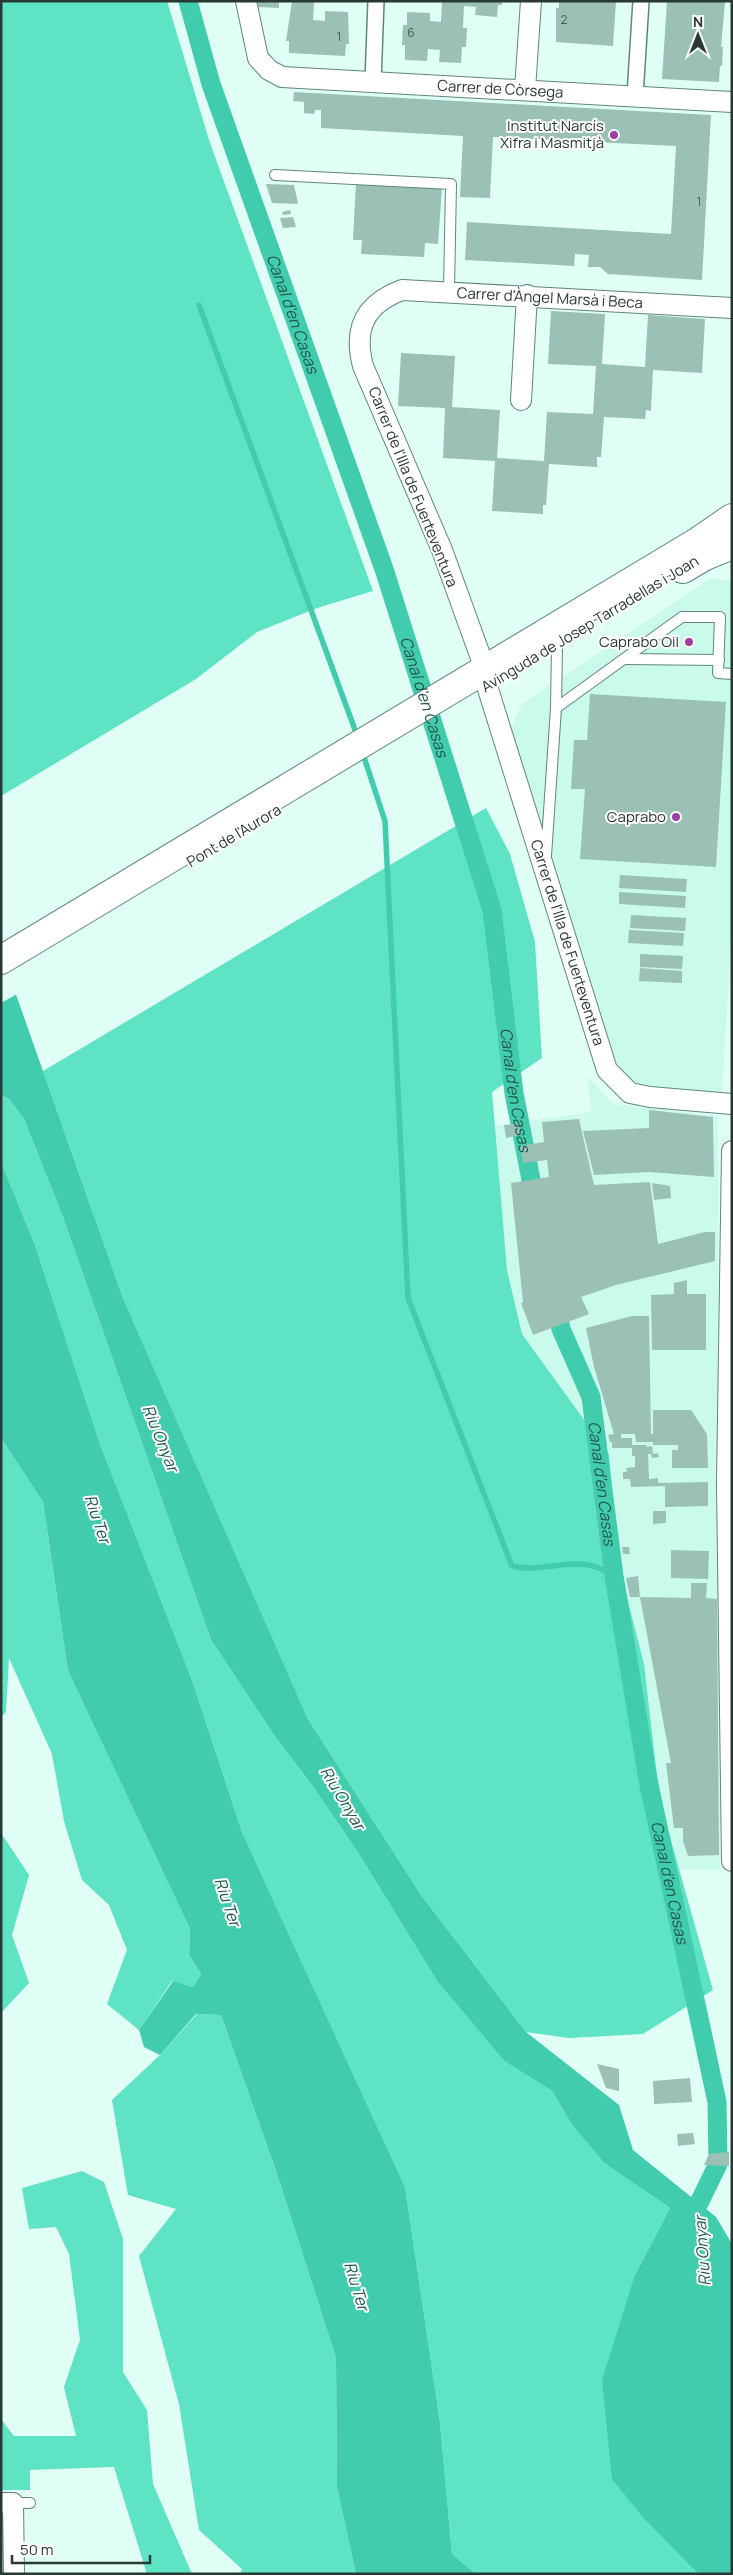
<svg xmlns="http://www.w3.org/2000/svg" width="733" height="2575" viewBox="0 0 733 2575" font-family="Manrope,sans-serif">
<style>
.built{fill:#cafaec}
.forest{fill:#5ee3c4}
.water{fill:#42ccae}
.pier{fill:#e0fff5}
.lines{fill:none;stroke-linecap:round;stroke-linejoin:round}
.stream{stroke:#42ccae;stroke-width:5.5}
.canal{stroke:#42ccae;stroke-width:19}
.building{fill:#9bc1b6}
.service-casing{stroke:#61857b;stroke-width:12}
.pedestrian-casing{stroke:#61857b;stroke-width:18}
.minor-casing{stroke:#61857b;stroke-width:22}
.secondary-casing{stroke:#61857b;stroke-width:30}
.service{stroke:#fff;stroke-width:10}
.pedestrian{stroke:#fff;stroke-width:15}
.minor{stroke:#fff;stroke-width:20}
.secondary{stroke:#fff;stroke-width:28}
.poi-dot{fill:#9f3ea5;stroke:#fff;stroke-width:2}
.labels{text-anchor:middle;stroke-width:4;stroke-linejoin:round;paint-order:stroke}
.number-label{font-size:12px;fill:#455a54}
.street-label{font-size:15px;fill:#283833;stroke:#fff}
.poi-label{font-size:15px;fill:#283833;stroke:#fff;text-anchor:end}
.water-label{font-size:16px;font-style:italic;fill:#22594c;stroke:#fff}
</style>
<rect width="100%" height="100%" fill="#e0fff5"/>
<g class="built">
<path d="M 711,578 L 732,581 L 732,925 L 722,1093 L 670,1089 L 635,1082 L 616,1063 L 511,728 L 522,704 Z"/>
<path d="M 588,1077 L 614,1104 L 718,1116 L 720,1870 L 679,1869 L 660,1801 L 644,1664 L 618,1562 L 609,1454 L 522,1334 L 507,1270 L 494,1126 L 591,1112 Z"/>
</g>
<g class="forest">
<path d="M 1,1 L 167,1 L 210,143 L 373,591 L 317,608 L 257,632 L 196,679 L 1,796 Z"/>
<path d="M 486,808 L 510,854 L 535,942 L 542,1058 L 492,1092 L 507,1270 L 522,1334 L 609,1454 L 618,1562 L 644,1664 L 660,1801 L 713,1990 L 643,2034 L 569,2038 L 526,2032 L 421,1895 L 308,1719 L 123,1298 L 43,1071 Z"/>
<path d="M 1,1095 L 9,1099 L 24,1119 L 63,1217 L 211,1640 L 276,1738 L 312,1785 L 357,1851 L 437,1981 L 504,2061 L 552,2091 L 572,2125 L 604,2163 L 670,2208 L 635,2275 L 646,2521 L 698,2574 L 476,2574 L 452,2554 L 440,2422 L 405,2187 L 242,1832 L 192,1680 L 100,1444 L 35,1245 L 1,1162 Z"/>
<path d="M 1,1438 L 43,1502 L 68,1671 L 190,1929 L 189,1955 L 201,1974 L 193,1987 L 172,1981 L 139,2030 L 107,2004 L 127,1950 L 109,1905 L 82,1880 L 64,1821 L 52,1754 L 9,1658 L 6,1712 L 1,1717 Z"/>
<path d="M 1,1833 L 29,1875 L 12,1935 L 29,1983 L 1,2013 Z"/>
<path d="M 197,2014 L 221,2015 L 277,2174 L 336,2358 L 337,2488 L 356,2574 L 240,2574 L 242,2569 L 199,2530 L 179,2404 L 139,2256 L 176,2209 L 128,2195 L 112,2100 L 160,2055 Z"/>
<path d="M 82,2171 L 104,2182 L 123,2239 L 123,2372 L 147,2410 L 153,2484 L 192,2574 L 147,2574 L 114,2467 L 30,2470 L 30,2490 L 1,2490 L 1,2419 L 14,2436 L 76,2436 L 64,2387 L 80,2340 L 69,2254 L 56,2227 L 29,2229 L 22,2188 Z"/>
</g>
<g class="water">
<path d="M 1,952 L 123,1298 L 308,1719 L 421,1895 L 526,2032 L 619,2105 L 633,2150 L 716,2217 L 732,2244 L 732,2574 L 698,2574 L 646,2521 L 612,2479 L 602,2380 L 635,2275 L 670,2208 L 604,2163 L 572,2125 L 552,2091 L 504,2061 L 437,1981 L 357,1851 L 312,1785 L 276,1738 L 211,1640 L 63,1217 L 24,1119 L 9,1099 L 1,1095 Z"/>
<path d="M 1,1162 L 35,1245 L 100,1444 L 192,1680 L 242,1832 L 405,2187 L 440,2422 L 452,2554 L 476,2574 L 356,2574 L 337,2488 L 336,2358 L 277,2174 L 221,2015 L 196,2014 L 160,2055 L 144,2047 L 139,2030 L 173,1981 L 193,1987 L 201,1974 L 189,1955 L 190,1929 L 68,1671 L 43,1502 L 1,1438 Z"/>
</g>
<path class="pier" d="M 1,949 L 19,993 L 1,1003 Z"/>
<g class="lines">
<g class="stream">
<path d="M 199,305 L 358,738"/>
<path d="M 362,751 L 385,821 L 408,1298 L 512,1566 C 538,1573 571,1558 596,1567 C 602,1569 608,1573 614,1576"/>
</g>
<g class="canal">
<path id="s1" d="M 188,1 L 211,84 L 384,569 L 492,910 L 514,1093 L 536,1205"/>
<path id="s2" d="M 555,1300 L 561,1329 L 591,1397 L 614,1576 L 648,1780 L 717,2102 L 718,2164 L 699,2203"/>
</g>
</g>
<g class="building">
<path d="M 257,1 L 279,1 L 279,8 L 257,7 Z"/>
<path d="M 292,1 L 314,1 L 313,20 L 325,21 L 325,11 L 348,12 L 349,44 L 346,44 L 345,56 L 289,53 L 289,41 L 286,41 Z"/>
<path d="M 442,1 L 502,1 L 502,5 L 498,5 L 497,17 L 475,15 L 476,7 L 464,6 L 463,28 L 467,28 L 466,47 L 462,47 L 461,63 L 439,62 L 440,50 L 428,49 L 427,61 L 405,60 L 405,45 L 402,45 L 403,25 L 407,25 L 407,12 L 430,13 L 430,21 L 441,22 Z"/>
<path d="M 559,1 L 616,1 L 613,46 L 556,42 L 556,8 L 559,8 Z"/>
<path d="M 667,1 L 723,1 L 725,3 L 721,47 L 723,47 L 722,66 L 720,66 L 719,82 L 662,79 Z"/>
<path d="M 294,92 L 711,115 L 702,280 L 608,274 L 600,267 L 588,267 L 589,255 L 575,254 L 574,266 L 465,260 L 467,222 L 671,234 L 676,146 L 493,137 L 490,198 L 460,197 L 463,136 L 321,128 L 321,110 L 315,110 L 314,114 L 304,113 L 304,102 L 293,101 Z"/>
<path d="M 356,183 L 442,188 L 438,244 L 425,243 L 424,257 L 361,254 L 362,240 L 353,240 Z"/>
<path d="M 266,184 L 294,185 L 298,204 L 272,203 Z"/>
<path d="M 290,210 L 291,214 L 283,215 L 282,212 Z"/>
<path d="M 293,217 L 296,227 L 283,228 L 280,218 Z"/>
<path d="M 551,311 L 605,314 L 602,364 L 645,367 L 648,315 L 705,319 L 702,373 L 653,370 L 651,411 L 646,410 L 645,419 L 604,417 L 601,457 L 597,457 L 597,467 L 549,464 L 546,505 L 543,505 L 543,514 L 492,511 L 495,461 L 443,458 L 445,408 L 398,406 L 401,353 L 455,356 L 452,407 L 500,410 L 497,458 L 544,461 L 547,412 L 593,414 L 596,366 L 548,364 Z"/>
<path d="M 590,694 L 726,702 L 716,867 L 580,859 L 585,789 L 571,789 L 574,740 L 587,740 Z"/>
<path d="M 620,875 L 687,879 L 686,892 L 619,888 Z"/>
<path d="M 619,892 L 686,896 L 685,908 L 619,904 Z"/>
<path d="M 631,915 L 686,918 L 685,931 L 630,928 Z"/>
<path d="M 629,930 L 684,933 L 683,946 L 628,943 Z"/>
<path d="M 640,954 L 683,956 L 682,969 L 640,967 Z"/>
<path d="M 640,968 L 682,971 L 682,983 L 639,981 Z"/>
<path d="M 649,1110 L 713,1117 L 714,1177 L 649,1172 L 594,1175 L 583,1131 L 649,1128 Z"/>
<path d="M 579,1119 L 594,1185 L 650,1182 L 658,1244 L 705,1232 L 715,1232 L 715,1261 L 616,1285 L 581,1297 L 589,1314 L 533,1335 L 521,1303 L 523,1302 L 511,1183 L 549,1177 L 547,1160 L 523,1163 L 520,1146 L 544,1142 L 542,1122 Z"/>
<path d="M 519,1124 L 520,1135 L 506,1138 L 504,1125 Z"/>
<path d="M 652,1183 L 670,1186 L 671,1198 L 654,1200 Z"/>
<path d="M 687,1280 L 687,1294 L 706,1294 L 706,1350 L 652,1350 L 651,1295 L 674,1294 L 674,1283 Z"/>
<path d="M 632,1316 L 649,1316 L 651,1434 L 653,1434 L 653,1410 L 691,1410 L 707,1434 L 708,1468 L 672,1468 L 672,1450 L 678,1450 L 678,1445 L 653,1445 L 653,1442 L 636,1442 L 635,1434 L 621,1434 L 621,1438 L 632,1438 L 632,1445 L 646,1445 L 647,1447 L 652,1446 L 653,1454 L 658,1453 L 659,1457 L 652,1458 L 651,1454 L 648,1454 L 649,1479 L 658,1478 L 658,1483 L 708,1482 L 708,1506 L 665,1507 L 665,1486 L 631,1487 L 630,1479 L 623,1479 L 623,1472 L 627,1472 L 626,1468 L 635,1467 L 635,1456 L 632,1456 L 632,1448 L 612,1448 L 612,1442 L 610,1442 L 608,1435 L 614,1434 L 594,1367 L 586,1328 Z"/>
<path d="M 653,1511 L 666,1511 L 666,1523 L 653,1524 Z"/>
<path d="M 622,1547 L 629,1547 L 630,1554 L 623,1554 Z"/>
<path d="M 671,1550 L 709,1551 L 708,1579 L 671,1578 Z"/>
<path d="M 638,1576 L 640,1597 L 630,1597 L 626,1578 Z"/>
<path d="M 691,1583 L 707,1583 L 706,1598 L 717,1599 L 719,1855 L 688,1856 L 683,1841 L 683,1828 L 674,1828 L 666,1763 L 671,1763 L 640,1597 L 691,1598 Z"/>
<path d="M 597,2064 L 619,2069 L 619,2091 L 606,2088 Z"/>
<path d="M 690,2078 L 692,2102 L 654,2104 L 653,2081 Z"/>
<path d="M 693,2133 L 695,2144 L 678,2146 L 677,2134 Z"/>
<path d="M 729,2152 L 729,2166 L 704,2165 L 709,2154 Z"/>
</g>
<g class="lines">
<g class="service-casing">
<g id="service">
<path d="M 275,175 L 451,184 L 449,291"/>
<path d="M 624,659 L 719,660"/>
<path d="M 556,708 L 682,617 L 720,617 L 718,673 L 732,674"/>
<path d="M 546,856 L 556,708 L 557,644"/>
<path d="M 13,2503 L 30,2503"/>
</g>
</g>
<g class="pedestrian-casing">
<g id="pedestrian">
<path d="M 373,82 L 376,1"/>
<path d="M 635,96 L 641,1"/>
</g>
</g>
<g class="minor-casing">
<g id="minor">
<path id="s3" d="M 246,1 L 258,58 L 269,70 L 282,77 L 732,102"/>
<path d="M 525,89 L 531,1"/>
<path d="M 521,400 L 527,295"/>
<path id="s4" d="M 485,669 L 442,550 L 363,366 C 353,328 365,304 402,290 L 732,308"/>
<path id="s5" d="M 487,686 L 607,1070 L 630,1093 L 650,1097 L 732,1104"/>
<path d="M 732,1151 L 727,1484 L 732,1861"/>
<path d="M 1,2503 L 13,2503 L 14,2574"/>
</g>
</g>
<g class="secondary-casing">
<g id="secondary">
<path d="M 683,569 L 705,556 L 732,545"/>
<path d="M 1,960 L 697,542 L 732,518"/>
</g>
</g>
<use href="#service" class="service"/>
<use href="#pedestrian" class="pedestrian"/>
<use href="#minor" class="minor"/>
<use href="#secondary" class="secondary"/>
</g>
<g class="poi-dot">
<circle cx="614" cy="135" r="5"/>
<circle cx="689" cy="642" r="5"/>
<circle cx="676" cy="817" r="5"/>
</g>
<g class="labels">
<g class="number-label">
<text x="564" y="24">2</text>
<text x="411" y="37">6</text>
<text x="339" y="41">1</text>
<text x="699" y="206">1</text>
</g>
<g class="street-label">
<text dy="5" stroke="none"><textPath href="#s3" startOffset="308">Carrer de Còrsega</textPath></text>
<text dy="5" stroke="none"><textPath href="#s4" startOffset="571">Carrer d'Àngel Marsà i Beca</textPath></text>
<text transform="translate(413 487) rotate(68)" y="5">Carrer de l'Illa de Fuerteventura</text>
<text transform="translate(590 624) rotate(-31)" y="5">Avinguda de Josep Tarradellas i Joan</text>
<text transform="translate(234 836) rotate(-31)" y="5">Pont de l'Aurora</text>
<text dy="5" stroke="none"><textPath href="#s5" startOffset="269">Carrer de l'Illa de Fuerteventura</textPath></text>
</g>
<g class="poi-label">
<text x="604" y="131">Institut Narcís<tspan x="604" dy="17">Xifra i Masmitjà</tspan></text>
<text x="679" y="647">Caprabo Oil</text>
<text x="666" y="822">Caprabo</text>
</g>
<g class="water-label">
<text dy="6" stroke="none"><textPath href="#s1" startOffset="330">Canal d'en Casas</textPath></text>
<text dy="6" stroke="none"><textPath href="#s1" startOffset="735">Canal d'en Casas</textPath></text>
<text dy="6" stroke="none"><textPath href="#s1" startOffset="1140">Canal d'en Casas</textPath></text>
<text transform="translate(161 1438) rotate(68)" y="6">Riu Onyar</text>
<text dy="6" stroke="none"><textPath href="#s2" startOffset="191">Canal d'en Casas</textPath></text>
<text transform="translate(98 1519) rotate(71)" y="6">Riu Ter</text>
<text transform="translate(343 1798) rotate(59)" y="6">Riu Onyar</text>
<text dy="6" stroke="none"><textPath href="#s2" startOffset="596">Canal d'en Casas</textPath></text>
<text transform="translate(228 1902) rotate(71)" y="6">Riu Ter</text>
<text transform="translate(702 2251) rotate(-94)" y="6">Riu Onyar</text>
<text transform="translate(357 2286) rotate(73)" y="6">Riu Ter</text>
</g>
</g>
<rect width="733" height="2575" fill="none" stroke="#283833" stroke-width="5"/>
<g transform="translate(698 35)" stroke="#ffffff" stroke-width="4" paint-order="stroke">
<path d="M0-4L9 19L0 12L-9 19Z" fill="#283833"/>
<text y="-8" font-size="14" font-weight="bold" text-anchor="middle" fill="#283833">N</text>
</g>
<path d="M12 2555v8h138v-8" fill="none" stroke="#283833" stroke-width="2.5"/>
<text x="20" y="2555" font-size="15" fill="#283833" stroke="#ffffff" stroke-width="4" paint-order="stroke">50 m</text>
</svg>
